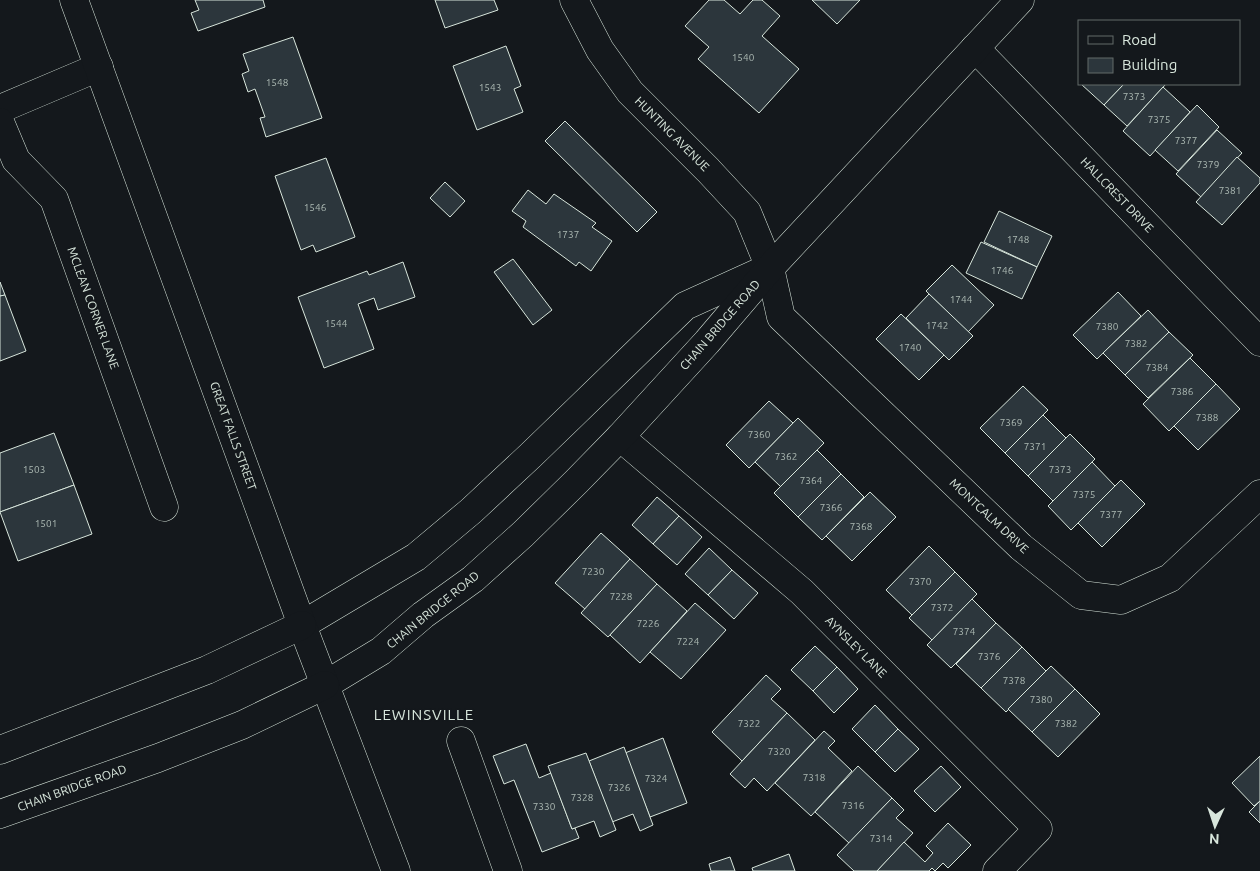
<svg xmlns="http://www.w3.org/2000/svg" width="1260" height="871" viewBox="0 0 1260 871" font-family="Ubuntu,sans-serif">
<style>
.building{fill:#2c363c;stroke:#d8e6dc}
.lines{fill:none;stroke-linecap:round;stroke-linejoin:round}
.minor-casing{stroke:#d8e6dc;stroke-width:29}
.major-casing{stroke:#d8e6dc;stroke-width:29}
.minor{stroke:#14181c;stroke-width:28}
.major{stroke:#14181c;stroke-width:28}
.labels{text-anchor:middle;stroke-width:4;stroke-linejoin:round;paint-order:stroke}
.number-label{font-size:10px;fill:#adbab4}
.street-label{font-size:12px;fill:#d8e6dc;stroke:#14181c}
.quarter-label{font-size:15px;letter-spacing:1px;fill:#d8e6dc;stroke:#14181c}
</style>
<rect width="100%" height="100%" fill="#14181c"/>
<g class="building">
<path d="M 195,0 L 263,0 L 265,7 L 198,31 L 191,13 L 199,10 Z"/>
<path d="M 435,0 L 494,0 L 498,10 L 445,28 Z"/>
<path d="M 709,0 L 724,0 L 740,14 L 753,0 L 762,0 L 780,16 L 762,36 L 799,69 L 759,113 L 698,59 L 709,47 L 685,26 Z"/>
<path d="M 812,0 L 860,0 L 837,24 Z"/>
<path d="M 293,37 L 322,118 L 266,137 L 260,118 L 265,117 L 255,89 L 248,92 L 242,74 L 249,71 L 243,54 Z"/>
<path d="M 506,46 L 521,86 L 514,89 L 523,112 L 477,130 L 453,66 Z"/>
<path d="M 1081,84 L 1124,84 L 1104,105 Z"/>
<path d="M 1124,84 L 1166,84 L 1127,126 L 1104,105 Z"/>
<path d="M 1163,87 L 1190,112 L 1150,156 L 1123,131 Z"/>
<path d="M 1197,105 L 1219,127 L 1178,171 L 1155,150 Z"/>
<path d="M 565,121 L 657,212 L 637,232 L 545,141 Z"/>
<path d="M 1217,130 L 1242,153 L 1201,197 L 1176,174 Z"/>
<path d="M 1237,157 L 1260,178 L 1260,183 L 1222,225 L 1196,202 Z"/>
<path d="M 326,158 L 355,237 L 316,252 L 313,245 L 301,250 L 275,176 Z"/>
<path d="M 445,182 L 465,201 L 450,217 L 430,198 Z"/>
<path d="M 528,190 L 546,204 L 554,194 L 596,223 L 592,227 L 612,241 L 591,271 L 579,262 L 576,266 L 523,227 L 526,221 L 512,211 Z"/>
<path d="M 999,211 L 1052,236 L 1037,267 L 984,242 Z"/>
<path d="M 981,242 L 1037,267 L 1022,299 L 966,273 Z"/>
<path d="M 513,259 L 552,310 L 533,325 L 494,272 Z"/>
<path d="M 403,262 L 415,297 L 378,310 L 374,298 L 358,304 L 374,349 L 324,368 L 298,297 L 367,271 L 369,275 Z"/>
<path d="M 952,265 L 994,305 L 968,332 L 926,291 Z"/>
<path d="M 0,282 L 5,295 L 0,296 Z"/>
<path d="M 1118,292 L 1141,316 L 1097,359 L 1073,335 Z"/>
<path d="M 929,294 L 973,336 L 949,360 L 906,318 Z"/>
<path d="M 5,295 L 26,351 L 0,361 L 0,296 Z"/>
<path d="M 1148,310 L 1169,332 L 1125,375 L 1103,353 Z"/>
<path d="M 901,314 L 944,355 L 919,380 L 876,339 Z"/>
<path d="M 1169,332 L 1193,355 L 1148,398 L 1125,375 Z"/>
<path d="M 1190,358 L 1216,384 L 1169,431 L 1143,404 Z"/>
<path d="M 1216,384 L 1240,409 L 1198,450 L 1174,426 Z"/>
<path d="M 1023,386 L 1048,410 L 1005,453 L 980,428 Z"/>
<path d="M 769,401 L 793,423 L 749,468 L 726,445 Z"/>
<path d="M 1043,415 L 1066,438 L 1028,476 L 1005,453 Z"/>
<path d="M 798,418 L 824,443 L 781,487 L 755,462 Z"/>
<path d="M 54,433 L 74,485 L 0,512 L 0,453 Z"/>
<path d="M 1070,434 L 1095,459 L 1053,501 L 1028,476 Z"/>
<path d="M 817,450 L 841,474 L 798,517 L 774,493 Z"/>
<path d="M 1092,462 L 1115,486 L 1071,530 L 1048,506 Z"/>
<path d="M 841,474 L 864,497 L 822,540 L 798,517 Z"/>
<path d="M 1121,480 L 1145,504 L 1102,547 L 1078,523 Z"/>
<path d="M 74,485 L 92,534 L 18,561 L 0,512 Z"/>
<path d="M 870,492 L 896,517 L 852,561 L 826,536 Z"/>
<path d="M 657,497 L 679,516 L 653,544 L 632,525 Z"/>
<path d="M 679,516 L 702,537 L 677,565 L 653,544 Z"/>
<path d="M 601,533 L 630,559 L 585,609 L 555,583 Z"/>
<path d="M 929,546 L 955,572 L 912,615 L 886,590 Z"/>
<path d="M 709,548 L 732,570 L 708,595 L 685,574 Z"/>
<path d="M 630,559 L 657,584 L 608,637 L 581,613 Z"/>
<path d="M 732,570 L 758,593 L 734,619 L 708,595 Z"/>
<path d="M 955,572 L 977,594 L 932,640 L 909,618 Z"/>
<path d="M 657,584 L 687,611 L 640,663 L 610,635 Z"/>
<path d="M 972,599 L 996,623 L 951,668 L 927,645 Z"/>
<path d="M 695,603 L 726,630 L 681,679 L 650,652 Z"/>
<path d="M 996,623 L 1022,647 L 981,688 L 956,664 Z"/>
<path d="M 815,646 L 837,667 L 813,691 L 791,670 Z"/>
<path d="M 1022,647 L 1046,671 L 1006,712 L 981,688 Z"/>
<path d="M 1051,666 L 1075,689 L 1032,732 L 1008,709 Z"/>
<path d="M 837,667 L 858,689 L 834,713 L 813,691 Z"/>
<path d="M 766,675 L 781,689 L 771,699 L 787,713 L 742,761 L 712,732 Z"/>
<path d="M 1075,689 L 1100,714 L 1058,757 L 1032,732 Z"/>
<path d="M 875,705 L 898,729 L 875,752 L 852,729 Z"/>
<path d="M 787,713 L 815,740 L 767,791 L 754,778 L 745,788 L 730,774 Z"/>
<path d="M 898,729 L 919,749 L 895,772 L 875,752 Z"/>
<path d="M 824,731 L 835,741 L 828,748 L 852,771 L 811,816 L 775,783 Z"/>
<path d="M 663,738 L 687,803 L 650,817 L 625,753 Z"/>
<path d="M 526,744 L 539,778 L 551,773 L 572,829 L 575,828 L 579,838 L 542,852 L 514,780 L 504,784 L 493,756 Z"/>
<path d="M 624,747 L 653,825 L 640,831 L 633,814 L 612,822 L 589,761 Z"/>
<path d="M 586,753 L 616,830 L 600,837 L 594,821 L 572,829 L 548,766 Z"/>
<path d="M 1260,756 L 1260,801 L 1254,806 L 1232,783 Z"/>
<path d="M 858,766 L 892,798 L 849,843 L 815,812 Z"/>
<path d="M 941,766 L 961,787 L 935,812 L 914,791 Z"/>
<path d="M 892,798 L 904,810 L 896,818 L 913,833 L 877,871 L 854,871 L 837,855 Z"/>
<path d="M 1260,801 L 1260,823 L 1249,812 Z"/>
<path d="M 948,823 L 971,845 L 948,868 L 943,863 L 935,871 L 932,868 L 929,871 L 877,871 L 904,842 L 925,862 L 933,853 L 926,846 Z"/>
<path d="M 789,854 L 795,871 L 753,871 L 752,868 Z"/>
<path d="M 730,857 L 735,871 L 711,871 L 709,864 Z"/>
</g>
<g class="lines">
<g class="minor-casing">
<g id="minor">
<path d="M 574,0 L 600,50 L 630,92 L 708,170 L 747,212 L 770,268 L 781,317 L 1021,547 L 1081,595 L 1121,600 L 1170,578 L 1260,494"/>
<path d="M 975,48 L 1260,342"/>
<path d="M 0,109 L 99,67"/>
<path d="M 0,122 L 16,160 L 54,199 L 164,507"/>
<path d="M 620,437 L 802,592 L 1038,829 L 997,871"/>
<path d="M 302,625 L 416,557 L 471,511 L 531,455 L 685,306 L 762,271"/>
<path d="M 325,685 L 381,651 L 423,615 L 473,579 L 523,534 L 576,482 L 620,437 L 707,342 L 770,268 L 1020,0"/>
<path d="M 461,741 L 508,871"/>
</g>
</g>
<g class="major-casing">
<g id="major">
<path d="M 74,0 L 302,625 L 396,871"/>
<path d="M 0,750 L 207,670 L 302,625"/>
<path d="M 0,814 L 158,758 L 242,725 L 325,685"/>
</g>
</g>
<use href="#minor" class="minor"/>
<use href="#major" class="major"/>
</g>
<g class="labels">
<g class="number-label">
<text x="743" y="61">1540</text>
<text x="277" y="86">1548</text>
<text x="490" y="91">1543</text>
<text x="1134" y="100">7373</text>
<text x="1159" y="123">7375</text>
<text x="1186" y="144">7377</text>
<text x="1208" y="168">7379</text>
<text x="1230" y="194">7381</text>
<text x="315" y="211">1546</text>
<text x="568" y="238">1737</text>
<text x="1018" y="243">1748</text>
<text x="1002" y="274">1746</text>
<text x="961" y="303">1744</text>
<text x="336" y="327">1544</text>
<text x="937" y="329">1742</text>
<text x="1107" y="330">7380</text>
<text x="1136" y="347">7382</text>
<text x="910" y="351">1740</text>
<text x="1157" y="371">7384</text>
<text x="1182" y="395">7386</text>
<text x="1207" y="421">7388</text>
<text x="1011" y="426">7369</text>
<text x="759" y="438">7360</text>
<text x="1035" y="450">7371</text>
<text x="786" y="460">7362</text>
<text x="34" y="473">1503</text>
<text x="1060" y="473">7373</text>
<text x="811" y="484">7364</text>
<text x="1084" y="498">7375</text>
<text x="831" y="511">7366</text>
<text x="1111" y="518">7377</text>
<text x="46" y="527">1501</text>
<text x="861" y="530">7368</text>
<text x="593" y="575">7230</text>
<text x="920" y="585">7370</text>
<text x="621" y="600">7228</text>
<text x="942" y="611">7372</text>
<text x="648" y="627">7226</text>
<text x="964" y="635">7374</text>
<text x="688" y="645">7224</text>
<text x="989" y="660">7376</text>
<text x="1014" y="684">7378</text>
<text x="1041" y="703">7380</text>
<text x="749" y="727">7322</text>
<text x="1066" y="727">7382</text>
<text x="779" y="755">7320</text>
<text x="814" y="781">7318</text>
<text x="656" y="782">7324</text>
<text x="619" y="791">7326</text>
<text x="582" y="801">7328</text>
<text x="853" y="809">7316</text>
<text x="544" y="810">7330</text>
<text x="881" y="842">7314</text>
</g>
<g class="street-label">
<text transform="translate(672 134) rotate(45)" y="4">HUNTING AVENUE</text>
<text transform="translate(1117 195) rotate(46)" y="4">HALLCREST DRIVE</text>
<text transform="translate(93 308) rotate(70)" y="4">MCLEAN CORNER LANE</text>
<text transform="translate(720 325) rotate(-49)" y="4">CHAIN BRIDGE ROAD</text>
<text transform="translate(233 436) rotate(70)" y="4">GREAT FALLS STREET</text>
<text transform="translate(989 516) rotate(43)" y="4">MONTCALM DRIVE</text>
<text transform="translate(433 610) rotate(-39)" y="4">CHAIN BRIDGE ROAD</text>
<text transform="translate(856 647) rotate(45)" y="4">AYNSLEY LANE</text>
<text transform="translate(72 788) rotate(-20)" y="4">CHAIN BRIDGE ROAD</text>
</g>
<g class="quarter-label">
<text x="424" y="720">LEWINSVILLE</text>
</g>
</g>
<rect x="1078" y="20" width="162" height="65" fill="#14181c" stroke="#626a69"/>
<rect x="1088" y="36" width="25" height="8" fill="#14181c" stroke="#626a69"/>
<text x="1122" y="45" font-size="15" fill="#d8e6dc">Road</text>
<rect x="1088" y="58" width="25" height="15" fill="#2c363c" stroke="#626a69"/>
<text x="1122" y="70" font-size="15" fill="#d8e6dc">Building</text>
<g transform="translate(1215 826) rotate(183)" stroke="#14181c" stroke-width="4" paint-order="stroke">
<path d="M0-4L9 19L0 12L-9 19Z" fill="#d8e6dc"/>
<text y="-8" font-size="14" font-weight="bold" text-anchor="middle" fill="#d8e6dc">N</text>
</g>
</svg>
